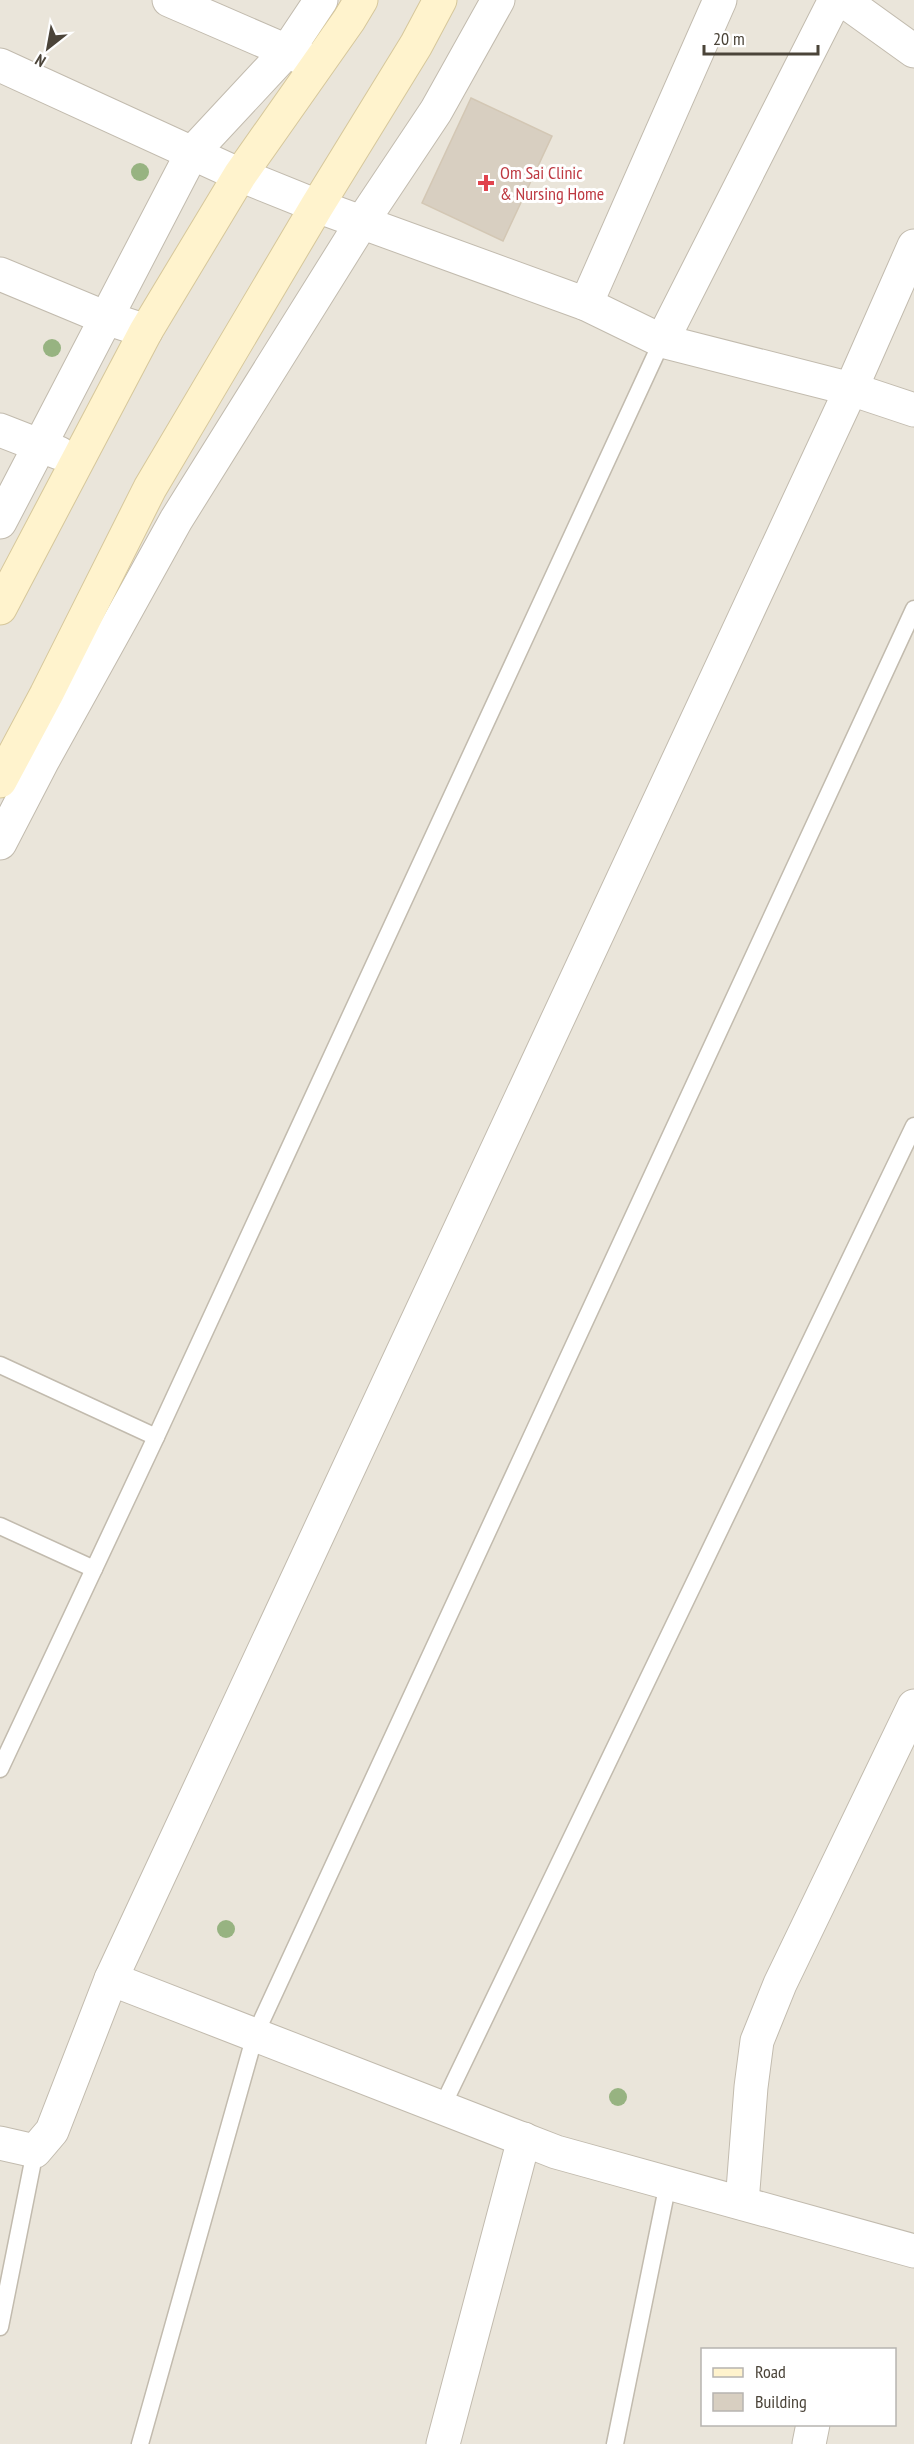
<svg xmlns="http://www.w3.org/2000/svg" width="914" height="2444" viewBox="0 0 914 2444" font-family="'PT Sans Narrow',sans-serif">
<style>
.residential{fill:#eae5da;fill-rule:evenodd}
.building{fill:#d8cfc1;stroke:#d3c7b4;stroke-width:1.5}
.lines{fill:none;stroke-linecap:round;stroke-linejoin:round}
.lane-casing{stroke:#c2bbae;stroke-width:19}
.street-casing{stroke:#c2bbae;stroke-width:35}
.secondary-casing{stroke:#d6c79b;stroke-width:35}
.lane{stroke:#fff;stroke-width:16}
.street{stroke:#fff;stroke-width:33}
.secondary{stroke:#fff3cd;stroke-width:33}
.tree{fill:#97b381}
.health-dot{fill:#e0444e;stroke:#fff;stroke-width:2}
.labels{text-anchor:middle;stroke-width:6;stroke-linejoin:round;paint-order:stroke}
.health-label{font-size:18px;fill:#be3a42;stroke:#fff;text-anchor:start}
</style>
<rect width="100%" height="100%" fill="#f6f3ec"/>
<path class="residential" d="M 0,0 L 914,0 L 914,2444 L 0,2444 ZM 702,2350 L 894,2350 L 894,2424 L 702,2424 Z"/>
<path class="building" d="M 471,98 L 552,136 L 503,241 L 422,203 Z"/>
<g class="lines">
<g class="lane-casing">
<g id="lane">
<path d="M 0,1365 L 156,1437"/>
<path d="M 0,1526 L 94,1569"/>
<path d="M 0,1769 L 156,1437 L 662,341"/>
<path d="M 442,2107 L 914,1126"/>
<path d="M 0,2327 L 35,2151"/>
<path d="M 140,2444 L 255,2035 L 914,609"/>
<path d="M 615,2444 L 668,2183"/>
</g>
</g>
<g class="street-casing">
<g id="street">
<path d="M 169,0 L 305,59"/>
<path d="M 843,0 L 914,51"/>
<path d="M 0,65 L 240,175 L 317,206 L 586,304 L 662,341 L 851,389 L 914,410"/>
<path d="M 0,274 L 106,318 L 146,331"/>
<path d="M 586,304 L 720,0"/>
<path d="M 662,341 L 835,0"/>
<path d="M 0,430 L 59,453"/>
<path d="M 0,522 L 192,153 L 287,51 L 321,0"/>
<path d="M 0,843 L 43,760 L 176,520 L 362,222 L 436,111 L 498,0"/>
<path d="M 111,1979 L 556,2152 L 914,2251"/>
<path d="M 0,2143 L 35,2151 L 52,2131 L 111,1979 L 851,389 L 914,246"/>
<path d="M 742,2203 L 751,2087 L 757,2041 L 780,1984 L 914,1706"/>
<path d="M 443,2444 L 524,2139"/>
<path d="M 809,2444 L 813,2424"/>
</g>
</g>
<g class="secondary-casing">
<g id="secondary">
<path d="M 0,608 L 146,331 L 240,175 L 349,20 L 361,0"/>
<path d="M 0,781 L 46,695 L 150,488 L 317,206 L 416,45 L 440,0"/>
</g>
</g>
<use href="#lane" class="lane"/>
<use href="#street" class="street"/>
<use href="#secondary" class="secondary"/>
</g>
<g class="tree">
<circle cx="140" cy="172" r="9"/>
<circle cx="52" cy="348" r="9"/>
<circle cx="226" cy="1929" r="9"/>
<circle cx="618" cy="2097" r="9"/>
</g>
<path class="health-dot" d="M483 174h6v6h6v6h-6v6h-6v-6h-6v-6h6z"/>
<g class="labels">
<g class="health-label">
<text x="500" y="179">Om Sai Clinic<tspan x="500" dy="21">&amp; Nursing Home</tspan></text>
</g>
</g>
<rect x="701" y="2348" width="195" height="78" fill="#ffffff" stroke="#b7b4b0" stroke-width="1.5"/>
<rect x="713" y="2368" width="30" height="9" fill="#fff3cd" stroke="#b7b4b0" stroke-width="1.5"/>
<text x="755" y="2378" font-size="18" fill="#4b4439">Road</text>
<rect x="713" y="2393" width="30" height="18" fill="#d8cfc1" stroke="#b7b4b0" stroke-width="1.5"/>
<text x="755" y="2408" font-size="18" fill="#4b4439">Building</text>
<g transform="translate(48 48) rotate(211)" stroke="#ffffff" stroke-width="4.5" paint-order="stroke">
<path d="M0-4.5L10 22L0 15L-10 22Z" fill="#4b4439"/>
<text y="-9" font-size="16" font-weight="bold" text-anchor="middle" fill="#4b4439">N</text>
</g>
<path d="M704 45v9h114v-9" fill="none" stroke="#4b4439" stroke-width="3"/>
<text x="713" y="45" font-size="18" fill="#4b4439" stroke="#ffffff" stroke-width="4.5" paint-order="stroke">20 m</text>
</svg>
